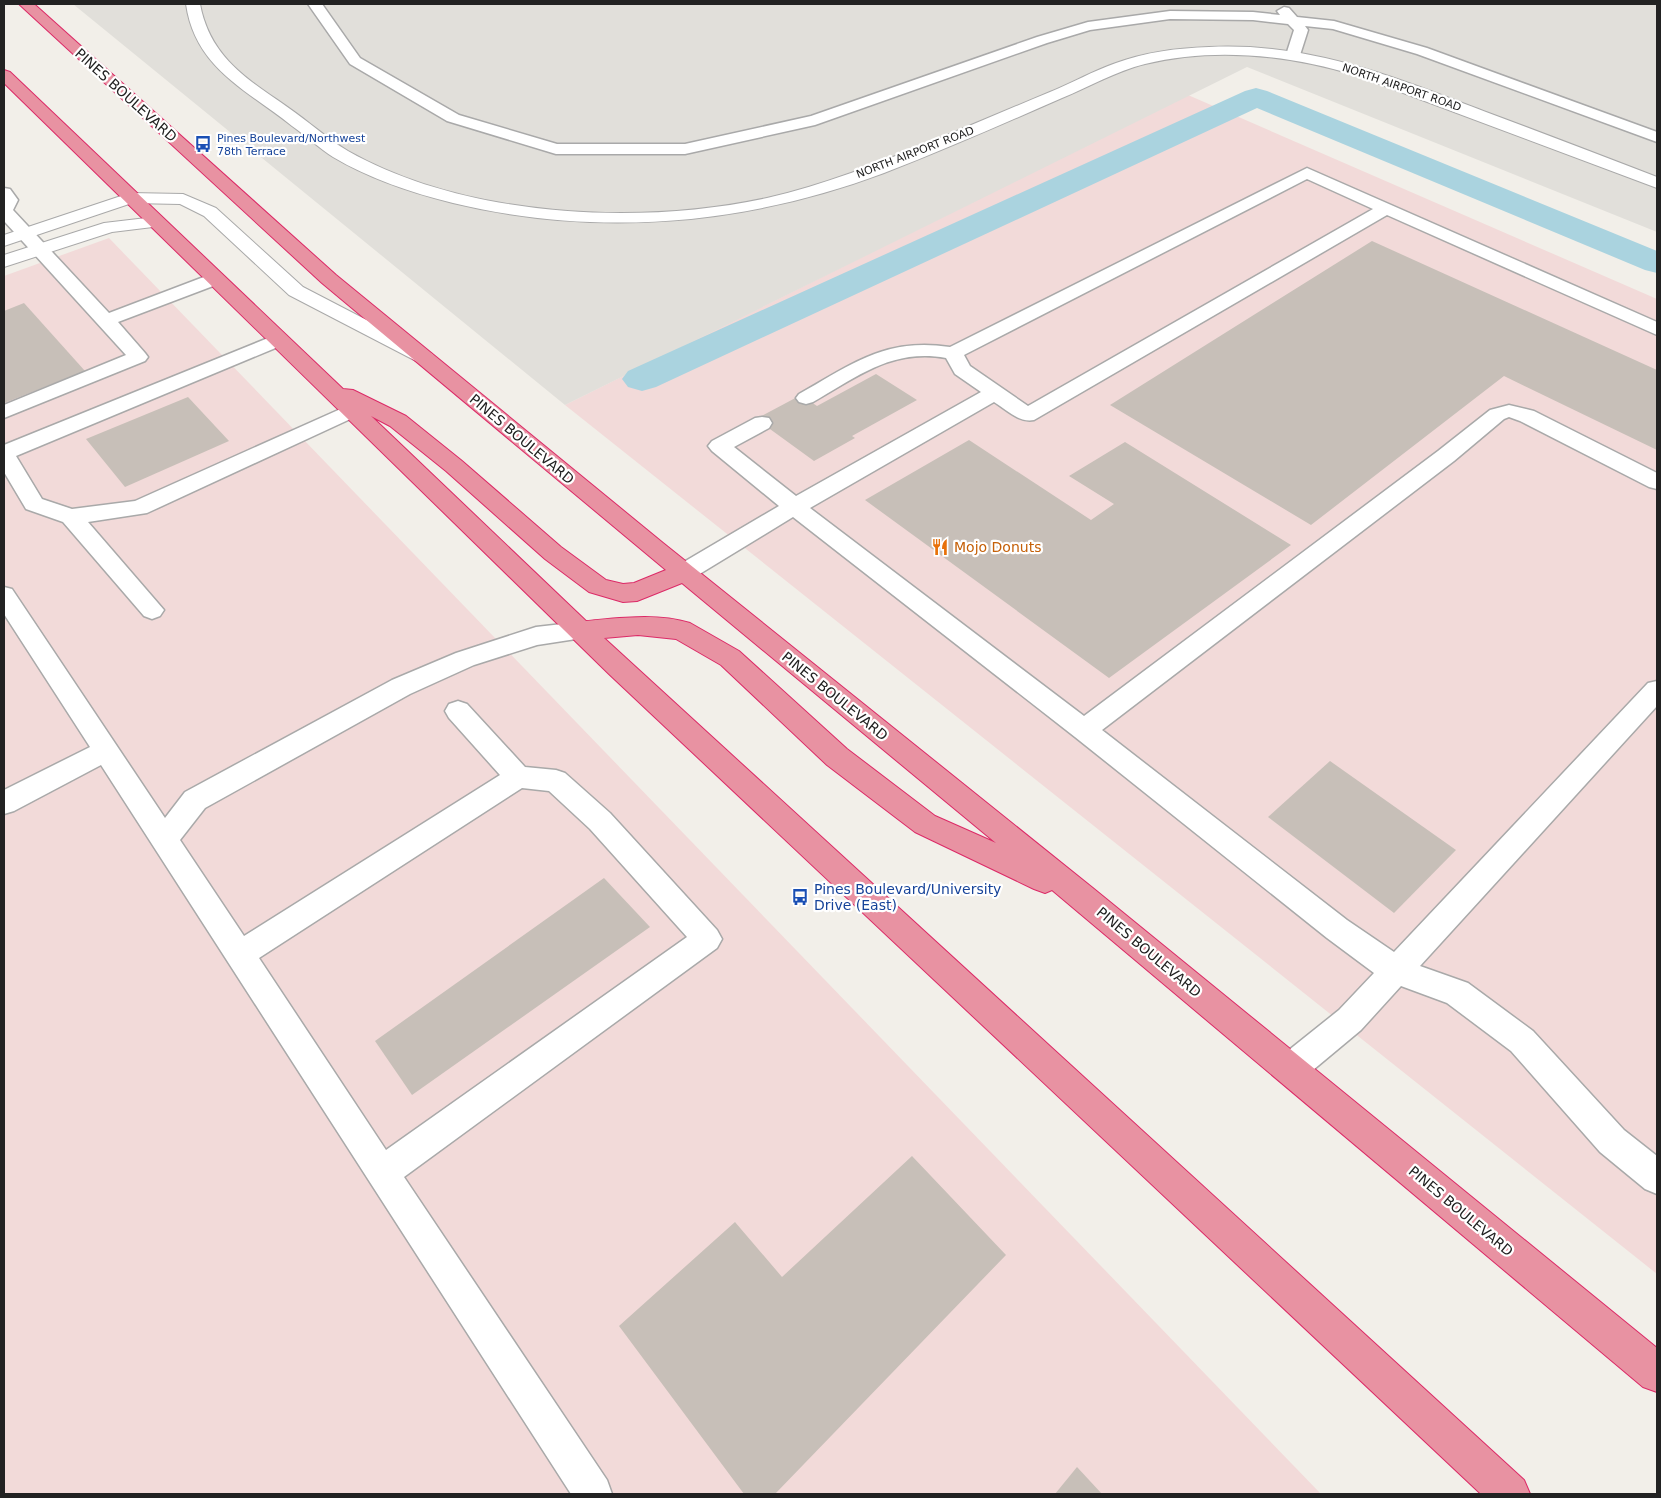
<svg xmlns="http://www.w3.org/2000/svg" width="1661" height="1498" viewBox="0 0 1661 1498" font-family="'DejaVu Sans',sans-serif">
<style>
.commercial{fill:#f2dad9}
.airport{fill:#e1dfda}
.lines{fill:none;stroke-linecap:round;stroke-linejoin:round}
.canal{fill:#aad3df;fill-rule:evenodd}
.building{fill:#c7bfb8}
.lane-casing{stroke:#a9a9a9;stroke-width:3}
.street-casing{stroke:#a9a9a9;stroke-width:2}
.highway-casing{stroke:#dc2a67;stroke-width:2}
.lane{fill:#fff;fill-rule:evenodd}
.street{fill:#fff;fill-rule:evenodd}
.highway{fill:#e892a2;fill-rule:evenodd}
.labels{text-anchor:middle;stroke-width:4.5;stroke-linejoin:round;paint-order:stroke}
.far-street-label{font-size:11px;fill:#222;stroke:#fff}
.far-transit-label{font-size:11px;fill:#164399;stroke:#fff;text-anchor:start}
.street-label{font-size:14px;fill:#222;stroke:#fff}
.food-label{font-size:14px;fill:#c56008;stroke:#fff;text-anchor:start}
.transit-label{font-size:14px;fill:#164399;stroke:#fff;text-anchor:start}
</style>
<rect width="100%" height="100%" fill="#f2efe9"/>
<g class="commercial">
<path d="M 1188,95 L 1657,299 L 1657,1274 L 565,405 Z"/>
<path d="M 109,238 L 1321,1494 L 4,1494 L 4,276 Z"/>
</g>
<path class="airport" d="M 73,4 L 1657,4 L 1657,232 L 1247,67 L 565,405 Z"/>
<g class="lines">
<path class="canal" d="M 1256,88 L 1267,91 L 1657,251 L 1657,273 L 1645,270 L 1257,108 L 656,387 L 642,391 L 628,387 L 622,379 L 628,371 L 1245,91 Z"/>
</g>
<g class="building">
<path d="M 1372,241 L 1657,370 L 1657,450 L 1504,376 L 1311,525 L 1110,405 Z"/>
<path d="M 24,303 L 85,371 L 4,403 L 4,311 Z"/>
<path d="M 876,374 L 917,400 L 852,436 L 855,438 L 814,461 L 756,419 L 801,395 L 817,406 Z"/>
<path d="M 188,397 L 229,441 L 125,487 L 86,439 Z"/>
<path d="M 969,440 L 1091,520 L 1114,504 L 1069,476 L 1125,442 L 1291,545 L 1109,678 L 865,500 Z"/>
<path d="M 1330,761 L 1456,850 L 1394,913 L 1268,817 Z"/>
<path d="M 604,878 L 650,927 L 412,1095 L 375,1041 Z"/>
<path d="M 912,1156 L 1006,1255 L 775,1494 L 744,1494 L 619,1326 L 735,1222 L 782,1277 Z"/>
<path d="M 1077,1467 L 1102,1494 L 1055,1494 Z"/>
</g>
<g class="lines">
<g class="lane-casing">
<g id="lane">
<path d="M 308,4 L 322,4 L 360,58 L 459,115 L 557,144 L 685,144 L 811,116 L 1037,37 L 1088,22 L 1170,11 L 1253,12 L 1280,15 L 1277,11 L 1284,7 L 1289,8 L 1297,17 L 1334,21 L 1427,48 L 1657,132 L 1657,142 L 1417,54 L 1333,29 L 1305,26 L 1308,30 L 1300,55 L 1298,58 L 1288,58 L 1286,55 L 1294,30 L 1288,24 L 1253,20 L 1170,19 L 1090,30 L 1047,43 L 815,125 L 685,154 L 556,154 L 447,121 L 350,64 Z"/>
<path d="M 1307,168 L 1657,322 L 1657,335 L 1387,215 L 1034,420 C 1019,423 1007,410 994,402 L 810,508 L 1084,716 L 1438,451 L 1490,410 L 1509,405 L 1534,411 L 1657,473 L 1657,489 L 1649,487 L 1520,421 L 1509,417 L 1504,419 L 1454,461 L 1102,730 L 1347,920 L 1394,952 L 1648,683 L 1657,681 L 1657,706 L 1420,966 L 1468,983 L 1533,1031 L 1624,1130 L 1657,1156 L 1657,1194 L 1645,1189 L 1600,1152 L 1511,1051 L 1447,1003 L 1401,986 L 1361,1030 L 1301,1080 L 1290,1084 L 1279,1080 L 1274,1069 L 1279,1058 L 1339,1010 L 1374,973 L 1327,938 L 1075,737 L 793,517 L 693,578 L 685,580 L 677,578 L 673,572 L 677,566 L 779,506 L 712,451 L 708,446 L 712,441 L 755,418 L 762,417 L 769,418 L 772,423 L 769,428 L 734,447 L 796,496 L 981,392 L 955,374 L 946,358 C 892,348 857,377 813,402 L 806,404 L 799,402 L 796,398 L 799,394 C 852,364 886,337 950,347 ZM 1307,179 L 1373,209 L 1028,406 L 970,366 L 964,355 Z"/>
<path d="M 4,188 L 10,189 L 18,200 L 13,210 L 109,313 L 209,275 L 215,274 L 221,275 L 224,279 L 221,283 L 118,322 L 145,353 L 148,357 L 145,361 L 4,418 L 4,405 L 126,355 L 4,221 Z"/>
<path d="M 278,334 L 285,336 L 288,340 L 285,344 L 16,456 L 42,499 L 72,509 L 135,501 L 345,407 L 352,405 L 359,407 L 362,411 L 359,415 L 147,513 L 88,522 L 164,610 L 160,616 L 152,619 L 144,616 L 63,522 L 26,509 L 4,472 L 4,445 Z"/>
<path d="M 4,587 L 12,589 L 165,818 L 185,792 L 392,680 L 456,653 L 536,627 L 580,622 L 589,625 L 592,631 L 589,637 L 537,645 L 474,665 L 410,694 L 205,808 L 180,840 L 244,936 L 500,775 L 449,718 L 445,711 L 449,704 L 458,701 L 467,704 L 525,767 L 556,770 L 565,773 L 610,813 L 717,930 L 722,939 L 717,948 L 404,1177 L 607,1480 L 612,1494 L 571,1494 L 101,765 L 14,811 L 4,814 L 4,790 L 90,747 L 4,614 ZM 522,788 L 549,791 L 590,829 L 687,937 L 386,1150 L 259,958 Z"/>
</g>
</g>
<g class="street-casing">
<g id="street">
<path d="M 186,4 L 200,4 C 212,68 263,86 309,123 C 322,133 334,143 348,151 C 465,217 637,226 767,198 C 824,185 879,163 933,141 C 972,125 1011,108 1050,92 C 1072,83 1093,71 1116,63 C 1146,52 1178,48 1209,47 C 1309,42 1395,77 1486,112 C 1543,133 1600,155 1657,177 L 1657,188 L 1355,75 C 1288,55 1215,47 1145,64 C 1116,71 1089,87 1062,98 C 1003,124 944,150 884,173 C 745,225 598,238 453,203 C 412,193 370,179 333,157 C 319,148 306,136 292,126 C 247,90 195,68 186,4 Z"/>
<path d="M 130,193 L 183,194 L 216,208 L 303,287 L 432,354 L 435,358 L 432,362 L 425,364 L 418,362 L 289,295 L 204,216 L 180,204 L 132,203 L 4,246 L 4,235 Z"/>
<path d="M 155,217 L 161,218 L 164,222 L 161,226 L 112,232 L 4,267 L 4,255 L 104,223 Z"/>
</g>
</g>
<g class="highway-casing">
<path id="highway" d="M 19,4 L 34,4 L 336,275 L 663,543 L 1094,889 L 1657,1348 L 1657,1392 L 1643,1387 L 1052,890 L 1045,893 L 1034,889 L 915,832 L 827,765 L 721,665 L 676,639 L 638,635 L 604,638 L 1524,1480 L 1530,1494 L 1481,1494 L 609,674 L 4,83 L 4,70 L 10,72 L 343,389 L 353,390 L 406,416 L 462,461 L 561,547 L 606,580 L 623,584 L 634,583 L 666,570 L 322,283 ZM 371,416 L 390,426 L 446,471 L 545,559 L 589,592 L 623,602 L 637,601 L 682,583 L 996,843 L 935,816 L 847,749 L 739,651 L 690,623 C 657,613 621,618 586,621 Z"/>
</g>
<use href="#lane" class="lane"/>
<use href="#street" class="street"/>
<use href="#highway" class="highway"/>
</g>
<defs>
<g id="bus-bare" transform="scale(1.35)"><path d="M-5-6H5V4H4V6H2V4H-2V6H-4V4H-5ZM-3.5-4V0h7V-4ZM-3.5 1.2v1.5H-2V1.2ZM2 1.2v1.5H3.5V1.2Z" fill="#1a4fb4" stroke="#fff" stroke-width="2.5" paint-order="stroke"/></g>
<g id="restaurant-bare" transform="scale(1.35)"><path d="M-5-6h1v4h1v-4h1v4h1v-4h1v5L-1.5 .5V6h-2V.5L-5-1ZM5-6V6H3V1.5H1.5Q1.5-4 5-6Z" fill="#e8710a" stroke="#fff" stroke-width="2.5" paint-order="stroke"/></g>
</defs>
<g fill-rule="evenodd">
<use href="#bus-bare" x="203" y="144"/>
<use href="#restaurant-bare" x="940" y="547"/>
<use href="#bus-bare" x="800" y="897"/>
</g>
<g class="labels">
<g class="far-street-label">
<text transform="translate(1402 87) rotate(19)" y="4">NORTH AIRPORT ROAD</text>
<text transform="translate(915 152) rotate(-21)" y="4">NORTH AIRPORT ROAD</text>
</g>
<g class="far-transit-label">
<text x="217" y="142">Pines Boulevard/Northwest<tspan x="217" dy="13">78th Terrace</tspan></text>
</g>
<g class="street-label">
<text transform="translate(126 95) rotate(42)" y="5">PINES BOULEVARD</text>
<text transform="translate(522 439) rotate(40)" y="5">PINES BOULEVARD</text>
<text transform="translate(835 696) rotate(39)" y="5">PINES BOULEVARD</text>
<text transform="translate(1149 952) rotate(40)" y="5">PINES BOULEVARD</text>
<text transform="translate(1461 1211) rotate(40)" y="5">PINES BOULEVARD</text>
</g>
<g class="food-label">
<text x="954" y="552">Mojo Donuts</text>
</g>
<g class="transit-label">
<text x="814" y="894">Pines Boulevard/University<tspan x="814" dy="16">Drive (East)</tspan></text>
</g>
</g>
<rect width="1661" height="1498" fill="none" stroke="#222222" stroke-width="10"/>
</svg>
